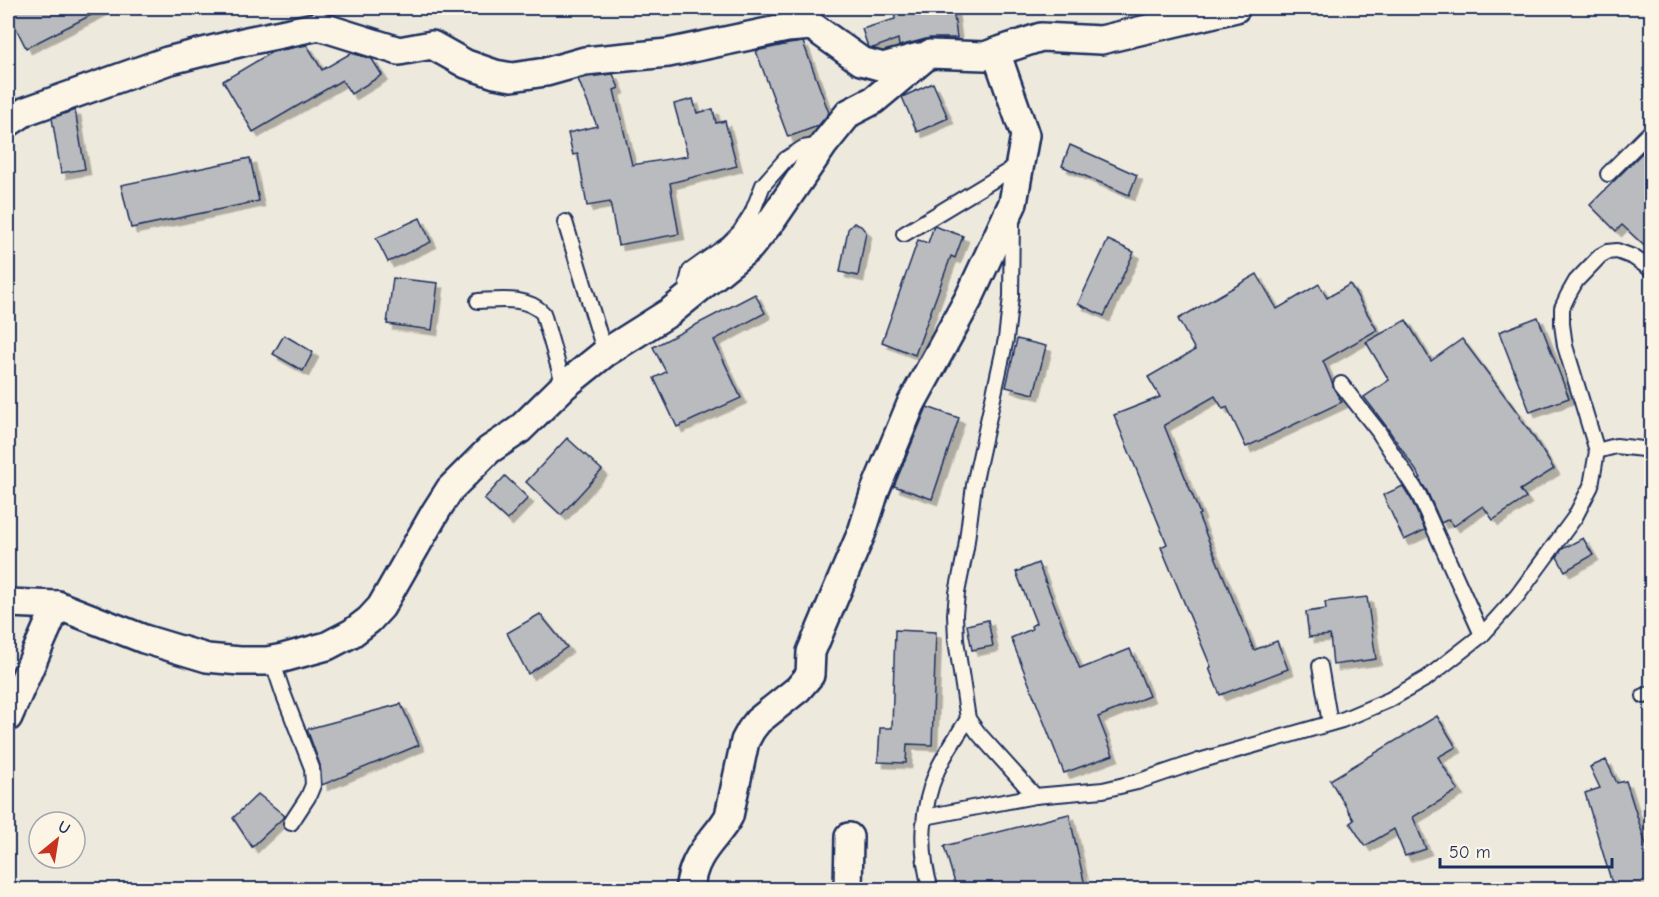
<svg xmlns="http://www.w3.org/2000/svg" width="1659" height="897" viewBox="0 0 1659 897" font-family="'Comic Neue',sans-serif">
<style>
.building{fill:#babbbe;stroke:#1b2f5e;stroke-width:1.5;filter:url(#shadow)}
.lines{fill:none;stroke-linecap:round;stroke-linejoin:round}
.service-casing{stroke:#1b2f5e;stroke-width:18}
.minor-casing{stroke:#1b2f5e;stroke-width:32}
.service{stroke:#fcf5e5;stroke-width:14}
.minor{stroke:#fcf5e5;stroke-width:27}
</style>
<defs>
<filter id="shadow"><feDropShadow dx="5.5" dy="5.5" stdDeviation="0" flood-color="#0004"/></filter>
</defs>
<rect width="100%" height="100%" fill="#eee9dd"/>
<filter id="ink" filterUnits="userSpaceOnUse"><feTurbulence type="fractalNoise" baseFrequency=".0167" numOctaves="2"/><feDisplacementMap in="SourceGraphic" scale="12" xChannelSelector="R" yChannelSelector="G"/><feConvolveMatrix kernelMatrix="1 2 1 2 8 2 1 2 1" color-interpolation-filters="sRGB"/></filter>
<g filter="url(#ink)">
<g class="building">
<path d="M 8,8 L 105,8 L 26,48 L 8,12 Z"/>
<path d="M 908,8 L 953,8 L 957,38 L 930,38 L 899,46 L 898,39 L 873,48 L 868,47 L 862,29 L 895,19 L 894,10 Z"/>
<path d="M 803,42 L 829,113 L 818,126 L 788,137 L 756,51 L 789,44 Z"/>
<path d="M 307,45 L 322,70 L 351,53 L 372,59 L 382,75 L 351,94 L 342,80 L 253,132 L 223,81 L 272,52 Z"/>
<path d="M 613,74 L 619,88 L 614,90 L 632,165 L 688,156 L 674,104 L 693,99 L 697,113 L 713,109 L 716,123 L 725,121 L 737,166 L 670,183 L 679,234 L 618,245 L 610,202 L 587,206 L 578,154 L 573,155 L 568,133 L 597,126 L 578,79 L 588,77 Z"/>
<path d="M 933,83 L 948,118 L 917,132 L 902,97 Z"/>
<path d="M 75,110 L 85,169 L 61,173 L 52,118 Z"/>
<path d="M 1652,143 L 1652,253 L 1622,225 L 1616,231 L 1590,205 Z"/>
<path d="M 1070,145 L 1137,175 L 1129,195 L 1062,166 Z"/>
<path d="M 250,158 L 259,201 L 131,228 L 121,185 Z"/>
<path d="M 420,218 L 431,242 L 388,262 L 376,238 Z"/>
<path d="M 854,223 L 861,226 L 866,232 L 858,276 L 840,272 L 848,229 Z"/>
<path d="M 934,226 L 963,236 L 955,258 L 951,256 L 915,355 L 882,342 L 918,240 L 928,243 Z"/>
<path d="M 1108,240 L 1134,252 L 1104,316 L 1078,304 Z"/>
<path d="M 1257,274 L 1277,309 L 1319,284 L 1327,298 L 1350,284 L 1377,330 L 1323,361 L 1332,382 L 1334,389 L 1342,402 L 1246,447 L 1227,407 L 1223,409 L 1215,396 L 1164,425 L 1200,514 L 1198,515 L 1254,650 L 1277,641 L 1288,669 L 1220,695 L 1209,668 L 1211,667 L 1161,547 L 1167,544 L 1114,415 L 1160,397 L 1148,377 L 1195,350 L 1178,319 Z"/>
<path d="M 393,278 L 438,283 L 432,330 L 387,324 Z"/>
<path d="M 755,294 L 765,313 L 714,340 L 741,398 L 677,427 L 654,378 L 666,372 L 653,347 Z"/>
<path d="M 1538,317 L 1569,398 L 1530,412 L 1499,332 Z"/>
<path d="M 1406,320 L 1431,361 L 1462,339 L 1520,416 L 1519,417 L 1529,430 L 1554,469 L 1520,490 L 1526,498 L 1493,520 L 1483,506 L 1454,526 L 1449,519 L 1441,523 L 1427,491 L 1419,479 L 1421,478 L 1386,426 L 1364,397 L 1389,380 L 1366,342 Z"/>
<path d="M 284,335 L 313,352 L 303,371 L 273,354 Z"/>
<path d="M 1017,339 L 1046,346 L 1034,394 L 1006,387 Z"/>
<path d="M 927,407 L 959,418 L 932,499 L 894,486 Z"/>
<path d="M 567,438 L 602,470 L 561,515 L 526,482 Z"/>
<path d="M 505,476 L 528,498 L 507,520 L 484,499 Z"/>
<path d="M 1403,486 L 1411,499 L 1425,530 L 1404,540 L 1383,495 Z"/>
<path d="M 1583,538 L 1593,555 L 1565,571 L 1557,557 L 1562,549 Z"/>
<path d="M 1038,563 L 1080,669 L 1130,649 L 1149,696 L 1098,717 L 1113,755 L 1064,773 L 1011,638 L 1032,629 L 1031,626 L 1036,623 L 1016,572 Z"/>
<path d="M 1367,597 L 1376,659 L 1333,665 L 1330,635 L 1309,637 L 1306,612 L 1326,609 L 1325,602 Z"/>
<path d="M 540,614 L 567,647 L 528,674 L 507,633 Z"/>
<path d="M 988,620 L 993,646 L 972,650 L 967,625 Z"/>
<path d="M 895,630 L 936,632 L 932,745 L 907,744 L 906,763 L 878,762 L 880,728 L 892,728 Z"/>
<path d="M 401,704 L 419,745 L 322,785 L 320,765 L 307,729 Z"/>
<path d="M 1437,716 L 1456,747 L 1438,757 L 1458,790 L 1413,817 L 1426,849 L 1405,856 L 1394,829 L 1365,846 L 1350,823 L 1354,820 L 1330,780 Z"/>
<path d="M 1606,760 L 1617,783 L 1626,781 L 1652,864 L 1652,890 L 1614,890 L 1585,793 L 1600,788 L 1590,767 Z"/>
<path d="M 258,794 L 285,816 L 252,847 L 233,818 Z"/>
<path d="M 1069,814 L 1086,890 L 957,890 L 944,846 Z"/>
</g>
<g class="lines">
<g class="service-casing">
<g id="service">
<path d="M 1608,174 L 1652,130"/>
<path d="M 1012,220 L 1011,297 L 1006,339 L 974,485 L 966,548 L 957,593 L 955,614 L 956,640 L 968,719 L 979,734 L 1035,796 L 1103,790 L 1137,782 L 1199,761 L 1342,720 L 1389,700 L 1427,678 L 1482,635 L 1517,596 L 1575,517 L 1591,486 L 1597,451 L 1565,346 L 1562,324 L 1562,308 L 1568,295 L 1576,281 L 1600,256 L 1607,252 L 1617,251 L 1633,257 L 1652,270"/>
<path d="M 565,222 L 605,353"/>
<path d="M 904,234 L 1020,164"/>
<path d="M 690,294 L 687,283 L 690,271 L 728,244 L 740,232 L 752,213 L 763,185 L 786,159 L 803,148 L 822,145"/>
<path d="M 478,301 C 501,300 526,296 543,313 L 564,386"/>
<path d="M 1341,384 L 1378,431 L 1419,495 L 1482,635"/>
<path d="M 1597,451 L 1616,446 L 1652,450"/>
<path d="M 272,660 L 283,693 L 312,768 L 313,785 L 308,797 L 291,823"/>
<path d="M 1320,666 L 1330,723"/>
<path d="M 1644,696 L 1652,693"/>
<path d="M 925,817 L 1035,796"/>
<path d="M 931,890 C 919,851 921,808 937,771 C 945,753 957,736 968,719"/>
</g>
</g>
<g class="minor-casing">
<g id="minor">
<path d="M 996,52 L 1041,37 L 1101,40 L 1236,8"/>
<path d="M 8,123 L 26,111 L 167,61 L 247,41 L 319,26 L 399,51 L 432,45 L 466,64 L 495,74 L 512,77 L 546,72 L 585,61 L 668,53 L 787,28 L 812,26 L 861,61 L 883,67 L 919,57"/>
<path d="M 8,603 L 57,605 L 144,639 L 207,658 L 240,661 L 267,661 L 283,658 L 327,646 L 352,633 L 369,620 L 381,607 L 436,511 L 450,489 L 489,450 L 519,430 L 564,386 L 605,353 L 670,312 L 750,247 L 772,220 L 824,144 L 849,113 L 874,100 L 929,54 L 985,56 L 996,52 L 1025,135 L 1013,203 L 969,298 L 911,404 L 875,491 L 862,532 L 811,652 L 810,675 L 798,689 L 758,721 L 751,730 L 745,741 L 729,816 C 721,831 707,843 699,858 C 693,868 691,878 689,890"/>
<path d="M 8,717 L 57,605"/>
<path d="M 848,890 L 849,837"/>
</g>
</g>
<use href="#service" class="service"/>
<use href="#minor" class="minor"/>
</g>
</g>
<rect width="1659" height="897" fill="none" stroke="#fcf5e5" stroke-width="30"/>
<rect x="15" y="15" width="1629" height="867" fill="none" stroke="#1b2f5e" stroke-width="2" filter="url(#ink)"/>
<g transform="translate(57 840) rotate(30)"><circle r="28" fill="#fcf5e5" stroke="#a2a6af" stroke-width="1.5"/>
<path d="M0-4.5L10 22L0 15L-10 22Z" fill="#c8321e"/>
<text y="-9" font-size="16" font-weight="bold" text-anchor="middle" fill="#1b2f5e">U</text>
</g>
<path d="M1440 858v9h172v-9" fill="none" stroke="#1b2f5e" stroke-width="3"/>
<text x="1449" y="858" font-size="18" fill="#1b2f5e" stroke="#fcf5e5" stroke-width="4.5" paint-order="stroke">50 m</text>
</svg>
